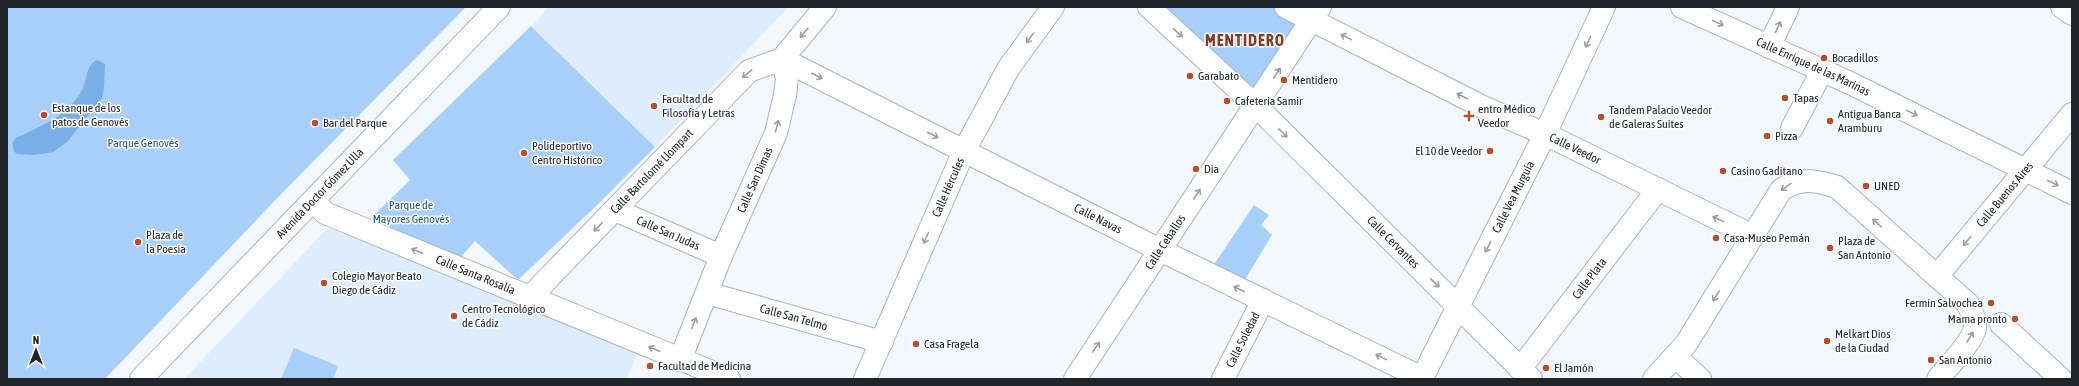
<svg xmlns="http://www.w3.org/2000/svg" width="2079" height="386" viewBox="0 0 2079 386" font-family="'Asap Condensed',sans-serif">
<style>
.built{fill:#deedfd}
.green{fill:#a7cff9}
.water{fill:#78afe7}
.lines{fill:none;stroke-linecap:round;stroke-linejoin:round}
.minor-casing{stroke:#a8b4c1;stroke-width:24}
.minor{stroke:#fff;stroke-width:22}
.oneway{stroke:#9b9d9f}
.poi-dot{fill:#b64e2a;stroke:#fff;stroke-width:1.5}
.labels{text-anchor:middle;stroke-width:3;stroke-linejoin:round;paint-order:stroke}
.poi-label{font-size:12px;fill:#20252a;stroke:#fff;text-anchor:start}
.street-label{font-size:12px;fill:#20252a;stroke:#fff}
.park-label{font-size:12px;fill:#1d558a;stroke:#fff}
.district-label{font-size:16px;font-weight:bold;letter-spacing:1px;fill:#813d27;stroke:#fff}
</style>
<rect width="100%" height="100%" fill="#f3f8fe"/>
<g class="built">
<path d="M 549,7 L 789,7 L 655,147 L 532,26 Z"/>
<path d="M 328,228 L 516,301 L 637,354 L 627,379 L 184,379 Z"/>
</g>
<g class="green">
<path d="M 7,7 L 466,7 L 284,191 L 105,379 L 7,379 Z"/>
<path d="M 1149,7 L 1286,7 L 1312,20 L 1255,105 Z"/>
<path d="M 531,26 L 655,147 L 596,206 L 518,280 L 475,241 L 459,259 L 371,218 L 410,180 L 393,160 Z"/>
<path d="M 1254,205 L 1269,215 L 1261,225 L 1272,235 L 1244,281 L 1213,266 Z"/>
<path d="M 294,348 L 338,366 L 333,379 L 281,379 Z"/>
</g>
<path class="water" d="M 98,60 L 105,64 L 104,87 L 102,98 L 67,142 L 53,152 L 35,155 L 17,154 L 14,151 L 12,143 L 16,138 C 41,126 70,115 83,88 C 87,78 87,62 98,60 Z"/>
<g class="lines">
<g class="minor-casing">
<g id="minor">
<path id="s1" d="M 1149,7 L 1255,105 L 1531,379"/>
<path id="s2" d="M 1286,7 L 1483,107 L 1545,134 L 1753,236"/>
<path id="s3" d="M 1682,7 L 1850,83 L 2072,193"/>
<path d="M 2062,7 L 2072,14"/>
<path d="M 1769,47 L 1788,7"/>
<path id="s4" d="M 782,59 L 1160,250 L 1422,378 L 1545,134 L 1604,7"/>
<path d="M 782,59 L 825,7"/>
<path d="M 1792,128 L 1822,71"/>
<path id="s5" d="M 314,201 L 325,213 L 729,379"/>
<path id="s6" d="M 615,210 L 721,256"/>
<path id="s7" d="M 1937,276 L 2072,114"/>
<path id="s8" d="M 707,293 L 882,342"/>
<path id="s9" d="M 530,297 L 749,71 L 782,59"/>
<path d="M 2001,324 L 2061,379"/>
<path id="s10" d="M 680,360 L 721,256 L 776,133 L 785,95 L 787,78 L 782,59"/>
<path id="s11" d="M 1520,369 L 1658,189"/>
<path id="s12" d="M 141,379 L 499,7"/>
<path id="s13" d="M 865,379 L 964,151 L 1008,69 L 1053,7"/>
<path id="s14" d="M 1075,379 L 1320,7"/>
<path id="s15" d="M 1223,379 L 1263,300"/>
<path d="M 1654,379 L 1675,356"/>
<path d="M 1700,379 L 1675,356 L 1686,344 L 1781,190 C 1800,177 1815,180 1837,187 L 1968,304 C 1971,311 1976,320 1975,328 C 1972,343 1948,366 1938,379"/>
</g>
</g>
<use href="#minor" class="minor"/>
</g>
<defs><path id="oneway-shaft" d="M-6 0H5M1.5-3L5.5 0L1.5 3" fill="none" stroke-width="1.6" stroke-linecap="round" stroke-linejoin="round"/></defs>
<g class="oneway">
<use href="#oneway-shaft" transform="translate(1718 23) rotate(25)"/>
<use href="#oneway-shaft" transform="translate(1778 27) rotate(-65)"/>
<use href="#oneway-shaft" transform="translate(804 33) rotate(130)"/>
<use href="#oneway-shaft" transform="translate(1178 33) rotate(43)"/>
<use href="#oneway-shaft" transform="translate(1346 37) rotate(-154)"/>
<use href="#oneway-shaft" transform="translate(1030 38) rotate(126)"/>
<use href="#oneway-shaft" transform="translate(1588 42) rotate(115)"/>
<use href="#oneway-shaft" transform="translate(1277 73) rotate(-57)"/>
<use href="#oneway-shaft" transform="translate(747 74) rotate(141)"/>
<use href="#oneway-shaft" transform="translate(817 76) rotate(27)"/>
<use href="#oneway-shaft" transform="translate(1462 96) rotate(-152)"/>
<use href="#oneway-shaft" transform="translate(1912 113) rotate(26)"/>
<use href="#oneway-shaft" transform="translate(777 126) rotate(-76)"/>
<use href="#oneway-shaft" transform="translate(1283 133) rotate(45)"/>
<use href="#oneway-shaft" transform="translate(933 135) rotate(27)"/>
<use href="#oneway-shaft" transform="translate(2053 183) rotate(26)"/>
<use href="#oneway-shaft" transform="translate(1786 187) rotate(144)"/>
<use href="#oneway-shaft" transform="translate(1197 194) rotate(-57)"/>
<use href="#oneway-shaft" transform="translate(1718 219) rotate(-154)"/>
<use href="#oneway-shaft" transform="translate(1877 223) rotate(-138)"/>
<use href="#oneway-shaft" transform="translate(598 227) rotate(134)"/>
<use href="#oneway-shaft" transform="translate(926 238) rotate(114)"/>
<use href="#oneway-shaft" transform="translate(1967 241) rotate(130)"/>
<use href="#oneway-shaft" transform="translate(1488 247) rotate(117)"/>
<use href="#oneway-shaft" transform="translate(417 251) rotate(-158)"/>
<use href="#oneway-shaft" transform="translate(1435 283) rotate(44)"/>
<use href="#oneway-shaft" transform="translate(1239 289) rotate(-154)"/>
<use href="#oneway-shaft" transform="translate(1716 296) rotate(122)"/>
<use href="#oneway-shaft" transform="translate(694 323) rotate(-68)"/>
<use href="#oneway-shaft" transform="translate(1970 337) rotate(-59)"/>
<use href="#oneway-shaft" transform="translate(1096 347) rotate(-56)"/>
<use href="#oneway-shaft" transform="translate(654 349) rotate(-157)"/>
<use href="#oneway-shaft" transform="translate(1381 357) rotate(-154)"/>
</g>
<g class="poi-dot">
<circle cx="1824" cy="58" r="4"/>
<circle cx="1190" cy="76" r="4"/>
<circle cx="1284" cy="80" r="4"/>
<circle cx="1785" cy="98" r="4"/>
<circle cx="1227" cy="101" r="4"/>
<circle cx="654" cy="106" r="4"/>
<circle cx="44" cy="115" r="4"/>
<path d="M1467 110h4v4h4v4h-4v4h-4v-4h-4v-4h4z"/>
<circle cx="1601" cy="117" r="4"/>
<circle cx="1830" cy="121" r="4"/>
<circle cx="315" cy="123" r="4"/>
<circle cx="1767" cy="136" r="4"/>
<circle cx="1490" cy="151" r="4"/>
<circle cx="524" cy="153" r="4"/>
<circle cx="1196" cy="169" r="4"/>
<circle cx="1723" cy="171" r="4"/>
<circle cx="1866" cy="186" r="4"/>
<circle cx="1716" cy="238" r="4"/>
<circle cx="138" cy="242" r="4"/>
<circle cx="1830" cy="248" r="4"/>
<circle cx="324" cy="283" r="4"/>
<circle cx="1991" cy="303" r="4"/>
<circle cx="454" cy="316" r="4"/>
<circle cx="2015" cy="319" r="4"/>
<circle cx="1827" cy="341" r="4"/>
<circle cx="916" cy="344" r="4"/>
<circle cx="1931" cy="360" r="4"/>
<circle cx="650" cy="366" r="4"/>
<circle cx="1546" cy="368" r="4"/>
</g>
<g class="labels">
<g class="poi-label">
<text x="1832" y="62">Bocadillos</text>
<text x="1198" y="80">Garabato</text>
<text x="1292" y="84">Mentidero</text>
<text x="1793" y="102">Tapas</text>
<text x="662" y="103">Facultad de<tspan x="662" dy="14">Filosofía y Letras</tspan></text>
<text x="1235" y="105">Cafeteria Samir</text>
<text x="52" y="112">Estanque de los<tspan x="52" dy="14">patos de Genovés</tspan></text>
<text x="1478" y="113">entro Médico<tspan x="1478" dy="14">Veedor</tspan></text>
<text x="1609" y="114">Tandem Palacio Veedor<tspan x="1609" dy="14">de Galeras Suites</tspan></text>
<text x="1838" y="118">Antigua Banca<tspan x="1838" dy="14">Aramburu</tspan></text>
<text x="323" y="127">Bar del Parque</text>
<text x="1775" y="140">Pizza</text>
<text x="532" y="150">Polideportivo<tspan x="532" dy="14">Centro Histórico</tspan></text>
<text x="1482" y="155" text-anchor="end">El 10 de Veedor</text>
<text x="1204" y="173">Dia</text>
<text x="1731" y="175">Casino Gaditano</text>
<text x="1874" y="190">UNED</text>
<text x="146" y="239">Plaza de<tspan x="146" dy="14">la Poesía</tspan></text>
<text x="1724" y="242">Casa-Museo Pemán</text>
<text x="1838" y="245">Plaza de<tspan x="1838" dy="14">San Antonio</tspan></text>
<text x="332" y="280">Colegio Mayor Beato<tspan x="332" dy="14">Diego de Cádiz</tspan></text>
<text x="1983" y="307" text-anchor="end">Fermín Salvochea</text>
<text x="462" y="313">Centro Tecnológico<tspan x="462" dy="14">de Cádiz</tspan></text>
<text x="2007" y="323" text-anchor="end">Mama pronto</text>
<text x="1835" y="338">Melkart Dios<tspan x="1835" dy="14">de la Ciudad</tspan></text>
<text x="924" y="348">Casa Fragela</text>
<text x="1939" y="364">San Antonio</text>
<text x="658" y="370">Facultad de Medicina</text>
<text x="1554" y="372">El Jamón</text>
</g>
<g class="street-label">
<text dy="4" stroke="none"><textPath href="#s3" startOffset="144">Calle Enrique de las Marinas</textPath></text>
<text dy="4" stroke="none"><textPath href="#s2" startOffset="322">Calle Veedor</textPath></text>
<text dy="4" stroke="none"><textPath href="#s9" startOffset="175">Calle Bartolomé Llompart</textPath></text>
<text dy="4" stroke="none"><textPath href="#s10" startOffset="195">Calle San Dimas</textPath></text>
<text dy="4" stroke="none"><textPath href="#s13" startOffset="209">Calle Hércules</textPath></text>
<text dy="4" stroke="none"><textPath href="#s12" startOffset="258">Avenida Doctor Gómez Ulla</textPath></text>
<text dy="4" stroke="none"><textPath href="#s7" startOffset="106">Calle Buenos Aires</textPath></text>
<text dy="4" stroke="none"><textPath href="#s4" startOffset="918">Calle Vea Murguía</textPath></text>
<text dy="4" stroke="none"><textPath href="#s4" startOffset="354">Calle Navas</textPath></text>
<text dy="4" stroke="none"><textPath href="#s6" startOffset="58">Calle San Judas</textPath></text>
<text dy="4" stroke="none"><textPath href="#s14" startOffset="164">Calle Ceballos</textPath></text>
<text dy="4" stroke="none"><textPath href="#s1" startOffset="339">Calle Cervantes</textPath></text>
<text dy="4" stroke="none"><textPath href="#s5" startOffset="179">Calle Santa Rosalía</textPath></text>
<text dy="4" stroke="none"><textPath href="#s11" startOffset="114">Calle Plata</textPath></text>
<text dy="4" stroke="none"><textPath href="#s8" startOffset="90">Calle San Telmo</textPath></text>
<text dy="4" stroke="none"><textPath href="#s15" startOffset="44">Calle Soledad</textPath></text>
</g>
<g class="park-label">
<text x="143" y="147">Parque Genovés</text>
<text x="411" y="209">Parque de<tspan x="411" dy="14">Mayores Genovés</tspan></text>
</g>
<g class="district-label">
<text x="1245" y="46">MENTIDERO</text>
</g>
</g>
<rect width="2079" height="386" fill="none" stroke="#20252a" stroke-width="16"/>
<g transform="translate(36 350)" stroke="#ffffff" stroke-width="3" paint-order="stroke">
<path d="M0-3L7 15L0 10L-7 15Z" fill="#20252a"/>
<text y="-6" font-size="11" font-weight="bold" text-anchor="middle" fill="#20252a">N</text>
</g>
</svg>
